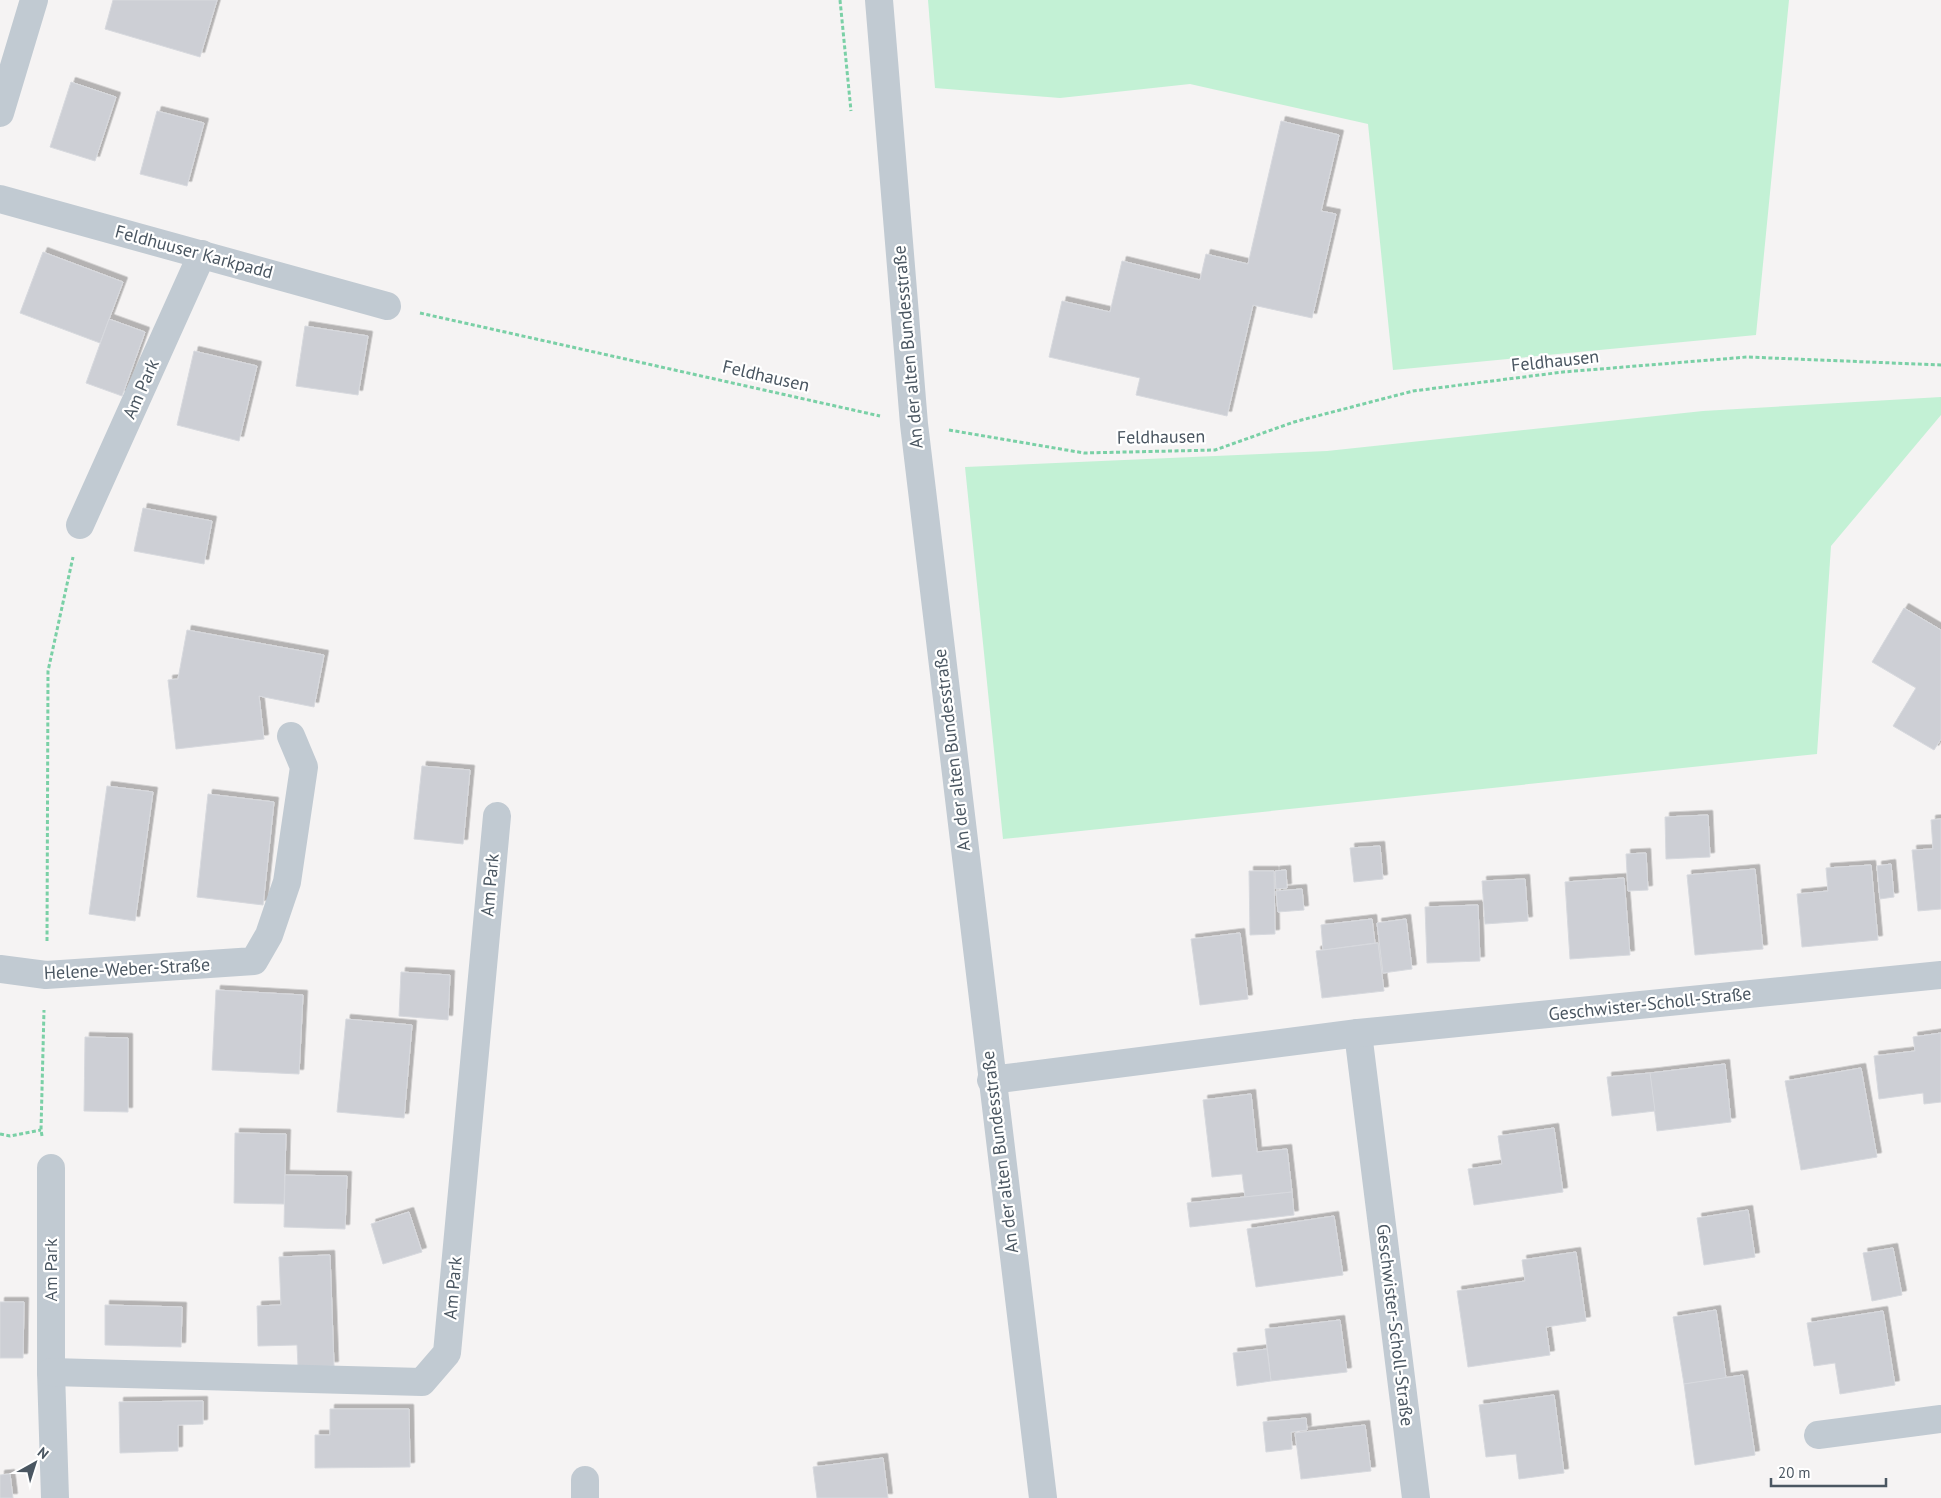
<svg xmlns="http://www.w3.org/2000/svg" width="1941" height="1498" viewBox="0 0 1941 1498" font-family="'PT Sans',sans-serif">
<style>
.green{fill:#c3f1d5}
.building{fill:#cdcfd5;stroke:#d7d9de;filter:url(#shadow)}
.lines{fill:none;stroke-linecap:round;stroke-linejoin:round}
.path{stroke:#7ad0a6;stroke-width:3;stroke-dasharray:4 2.5;stroke-linecap:butt}
.minor{stroke:#c1cad2;stroke-width:28}
.labels{text-anchor:middle;stroke-width:4.5;stroke-linejoin:round;paint-order:stroke}
.street-label{font-size:18px;fill:#4a5661;stroke:#fff}
</style>
<defs>
<filter id="shadow"><feDropShadow dx="4.5" dy="-4.5" stdDeviation="0" flood-color="#0004"/></filter>
</defs>
<rect width="100%" height="100%" fill="#f5f3f3"/>
<g class="green">
<path d="M 928,0 L 1789,0 L 1756,335 L 1393,370 L 1368,124 L 1190,84 L 1060,98 L 935,88 Z"/>
<path d="M 1941,397 L 1941,415 L 1831,546 L 1817,754 L 1003,839 L 965,467 L 1327,451 L 1703,411 Z"/>
</g>
<g class="building">
<path d="M 113,0 L 217,0 L 200,57 L 105,29 Z"/>
<path d="M 71,82 L 116,97 L 95,161 L 50,147 Z"/>
<path d="M 157,111 L 204,123 L 187,186 L 140,174 Z"/>
<path d="M 1281,121 L 1339,135 L 1321,211 L 1336,214 L 1312,318 L 1253,305 L 1227,416 L 1136,395 L 1140,378 L 1049,357 L 1062,301 L 1110,312 L 1122,261 L 1200,280 L 1206,254 L 1248,264 Z"/>
<path d="M 43,252 L 123,282 L 100,343 L 20,313 Z"/>
<path d="M 109,319 L 145,332 L 122,396 L 86,383 Z"/>
<path d="M 305,326 L 368,336 L 358,395 L 296,386 Z"/>
<path d="M 194,351 L 257,366 L 239,441 L 177,425 Z"/>
<path d="M 143,508 L 212,521 L 204,564 L 134,551 Z"/>
<path d="M 1904,608 L 1941,630 L 1941,739 L 1934,750 L 1893,726 L 1916,688 L 1872,662 Z"/>
<path d="M 187,630 L 324,655 L 314,707 L 259,696 L 264,739 L 176,749 L 168,680 L 178,679 Z"/>
<path d="M 422,766 L 470,770 L 463,844 L 414,839 Z"/>
<path d="M 107,786 L 153,792 L 135,921 L 89,914 Z"/>
<path d="M 208,794 L 274,802 L 263,905 L 197,897 Z"/>
<path d="M 1708,815 L 1710,857 L 1666,859 L 1665,817 Z"/>
<path d="M 1941,819 L 1941,909 L 1918,911 L 1912,850 L 1933,849 L 1931,820 Z"/>
<path d="M 1380,846 L 1383,879 L 1354,882 L 1350,848 Z"/>
<path d="M 1646,853 L 1648,890 L 1628,891 L 1626,854 Z"/>
<path d="M 1891,864 L 1894,897 L 1880,899 L 1877,866 Z"/>
<path d="M 1871,865 L 1878,940 L 1802,947 L 1797,894 L 1828,891 L 1826,868 Z"/>
<path d="M 1755,869 L 1763,949 L 1695,955 L 1687,875 Z"/>
<path d="M 1286,870 L 1287,888 L 1276,889 L 1275,871 Z"/>
<path d="M 1249,871 L 1274,871 L 1275,934 L 1250,935 Z"/>
<path d="M 1624,878 L 1630,955 L 1570,959 L 1565,882 Z"/>
<path d="M 1525,879 L 1528,921 L 1485,924 L 1482,881 Z"/>
<path d="M 1302,889 L 1304,910 L 1278,912 L 1276,891 Z"/>
<path d="M 1478,905 L 1480,961 L 1427,963 L 1425,907 Z"/>
<path d="M 1372,919 L 1375,943 L 1323,950 L 1321,925 Z"/>
<path d="M 1406,919 L 1412,969 L 1383,973 L 1377,923 Z"/>
<path d="M 1240,933 L 1248,999 L 1200,1005 L 1191,939 Z"/>
<path d="M 1378,943 L 1384,991 L 1322,998 L 1316,951 Z"/>
<path d="M 401,972 L 450,975 L 448,1020 L 399,1016 Z"/>
<path d="M 216,990 L 303,995 L 299,1074 L 212,1070 Z"/>
<path d="M 346,1019 L 412,1025 L 404,1118 L 337,1112 Z"/>
<path d="M 1941,1033 L 1941,1102 L 1924,1104 L 1923,1093 L 1879,1099 L 1874,1056 L 1915,1051 L 1913,1037 Z"/>
<path d="M 85,1037 L 128,1038 L 128,1112 L 84,1111 Z"/>
<path d="M 1725,1064 L 1731,1122 L 1657,1131 L 1650,1073 Z"/>
<path d="M 1861,1068 L 1877,1157 L 1801,1170 L 1785,1081 Z"/>
<path d="M 1650,1073 L 1655,1111 L 1612,1116 L 1607,1077 Z"/>
<path d="M 1251,1094 L 1257,1152 L 1287,1149 L 1292,1192 L 1245,1197 L 1242,1174 L 1212,1177 L 1203,1100 Z"/>
<path d="M 1554,1128 L 1563,1192 L 1474,1205 L 1468,1169 L 1502,1164 L 1498,1136 Z"/>
<path d="M 235,1133 L 286,1134 L 284,1204 L 234,1203 Z"/>
<path d="M 285,1175 L 347,1176 L 345,1229 L 284,1227 Z"/>
<path d="M 1292,1192 L 1294,1215 L 1190,1227 L 1187,1203 Z"/>
<path d="M 1748,1210 L 1755,1257 L 1704,1265 L 1697,1218 Z"/>
<path d="M 409,1212 L 422,1252 L 383,1264 L 371,1224 Z"/>
<path d="M 1334,1216 L 1343,1275 L 1256,1287 L 1247,1229 Z"/>
<path d="M 1893,1248 L 1902,1295 L 1872,1301 L 1863,1253 Z"/>
<path d="M 1576,1252 L 1586,1321 L 1546,1327 L 1550,1355 L 1468,1367 L 1457,1291 L 1525,1281 L 1522,1260 Z"/>
<path d="M 330,1255 L 334,1366 L 298,1367 L 297,1345 L 258,1346 L 257,1306 L 281,1305 L 279,1257 Z"/>
<path d="M 0,1302 L 24,1302 L 23,1358 L 0,1358 Z"/>
<path d="M 105,1305 L 182,1307 L 181,1347 L 105,1345 Z"/>
<path d="M 1716,1310 L 1726,1378 L 1684,1384 L 1673,1317 Z"/>
<path d="M 1883,1311 L 1895,1385 L 1840,1394 L 1835,1363 L 1814,1366 L 1807,1323 Z"/>
<path d="M 1340,1320 L 1347,1372 L 1271,1381 L 1265,1329 Z"/>
<path d="M 1267,1349 L 1271,1381 L 1237,1386 L 1233,1353 Z"/>
<path d="M 1743,1375 L 1755,1455 L 1695,1465 L 1684,1384 Z"/>
<path d="M 1554,1395 L 1564,1473 L 1519,1479 L 1516,1454 L 1486,1457 L 1479,1405 Z"/>
<path d="M 203,1401 L 203,1424 L 178,1425 L 178,1451 L 120,1453 L 119,1402 Z"/>
<path d="M 330,1409 L 409,1409 L 410,1467 L 315,1468 L 315,1435 L 330,1435 Z"/>
<path d="M 1306,1418 L 1307,1430 L 1291,1432 L 1292,1449 L 1266,1452 L 1263,1422 Z"/>
<path d="M 1365,1425 L 1371,1471 L 1301,1479 L 1295,1433 Z"/>
<path d="M 883,1458 L 888,1498 L 817,1498 L 813,1467 Z"/>
<path d="M 10,1474 L 13,1498 L 0,1498 L 0,1475 Z"/>
</g>
<g class="lines">
<g class="path">
<path d="M 840,0 L 851,111"/>
<path d="M 420,313 L 880,416"/>
<path d="M 949,430 L 1084,453 L 1215,450 L 1294,422 L 1413,391 L 1563,372 L 1747,357 L 1941,365"/>
<path d="M 47,941 L 48,671 L 73,557"/>
<path d="M 0,1134 L 10,1136 L 41,1130"/>
<path d="M 42,1136 L 41,1130 L 44,1010"/>
</g>
<g class="minor">
<path d="M 879,0 L 914,424 L 1043,1498"/>
<path d="M 0,113 L 34,0"/>
<path d="M 0,199 L 387,306"/>
<path d="M 80,525 L 202,254"/>
<path d="M 0,969 L 46,975 L 254,961 L 269,935 L 287,882 L 304,767 L 291,736"/>
<path d="M 1358,1033 L 1416,1498"/>
<path d="M 991,1080 L 1358,1033 L 1941,975"/>
<path d="M 51,1168 L 51,1372 L 55,1498"/>
<path d="M 51,1372 L 422,1382 L 447,1353 L 497,816"/>
<path d="M 1818,1435 L 1941,1419"/>
<path d="M 585,1498 L 585,1480"/>
</g>
</g>
<g class="labels">
<g class="street-label">
<text transform="translate(194 252) rotate(15)" y="6">Feldhuuser Karkpadd</text>
<text transform="translate(908 347) rotate(-95)" y="6">An der alten Bundesstraße</text>
<text transform="translate(1555 361) rotate(-6)" y="6">Feldhausen</text>
<text transform="translate(766 376) rotate(13)" y="6">Feldhausen</text>
<text transform="translate(141 389) rotate(-66)" y="6">Am Park</text>
<text transform="translate(1161 437) rotate(-1)" y="6">Feldhausen</text>
<text transform="translate(952 750) rotate(-97)" y="6">An der alten Bundesstraße</text>
<text transform="translate(490 885) rotate(-85)" y="6">Am Park</text>
<text transform="translate(127 969) rotate(-3)" y="6">Helene-Weber-Straße</text>
<text transform="translate(1650 1004) rotate(-6)" y="6">Geschwister-Scholl-Straße</text>
<text transform="translate(1000 1152) rotate(-97)" y="6">An der alten Bundesstraße</text>
<text transform="translate(51 1270) rotate(-90)" y="6">Am Park</text>
<text transform="translate(453 1288) rotate(-85)" y="6">Am Park</text>
<text transform="translate(1395 1325) rotate(83)" y="6">Geschwister-Scholl-Straße</text>
</g>
</g>
<g transform="translate(35 1463) rotate(39)" stroke="#ffffff" stroke-width="4" paint-order="stroke">
<path d="M0-4L9 19L0 12L-9 19Z" fill="#4a5661"/>
<text y="-8" font-size="14" font-weight="bold" text-anchor="middle" fill="#4a5661">N</text>
</g>
<path d="M1771 1478v8h115v-8" fill="none" stroke="#4a5661" stroke-width="2.5"/>
<text x="1778" y="1478" font-size="15" fill="#4a5661" stroke="#ffffff" stroke-width="4" paint-order="stroke">20 m</text>
</svg>
